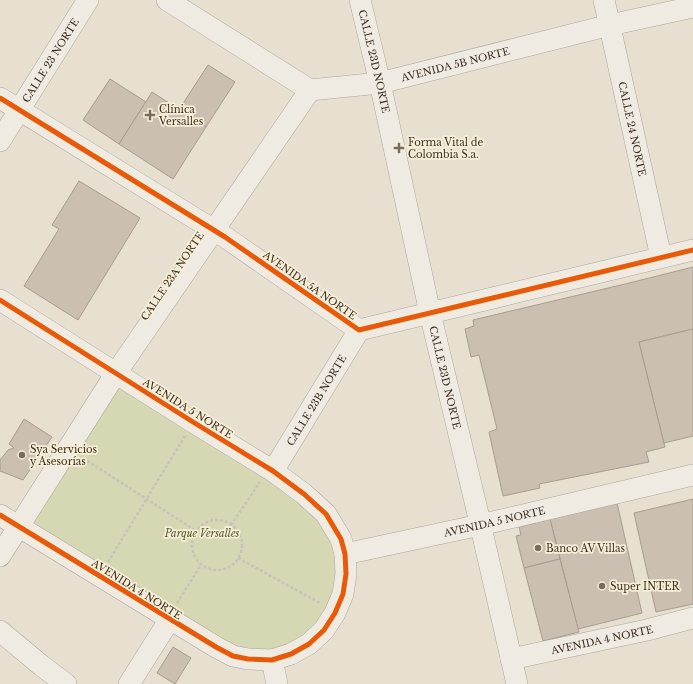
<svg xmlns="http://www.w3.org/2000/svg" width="693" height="684" font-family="'Libre Baskerville',serif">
  <rect width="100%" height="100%" fill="#e7e0d1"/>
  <!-- green -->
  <polygon fill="#d6d7b3" points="116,373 326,514 346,574 309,644 248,659 19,526"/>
  <!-- building -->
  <g fill="#cbbfb2" stroke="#a89c90">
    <polygon points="208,65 235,82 206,127 192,119 195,114 182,105"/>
    <polygon points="110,79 146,102 119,144 83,120"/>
    <polygon points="152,92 206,127 173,179 119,144"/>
    <polygon points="79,181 140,218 78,320 24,286 59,229 52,225"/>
    <polygon points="693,267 693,329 639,342 665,447 646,452 649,462 539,484 540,488 503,496 489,432 497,429 479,355 471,357 465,329 474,326 473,320 625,284"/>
    <polygon points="693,329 693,436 664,443 639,342"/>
    <polygon points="24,419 52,437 23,480 0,471 0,460 8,450 14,448 9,444"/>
    <polygon points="693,499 693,604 656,612 634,513"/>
    <polygon points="617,503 642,613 578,629 550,519"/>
    <polygon points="550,519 560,559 524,568 516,536 521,535 519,527"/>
    <polygon points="560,559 579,632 543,641 524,568"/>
    <polygon points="173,647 191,658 175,684 157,673"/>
  </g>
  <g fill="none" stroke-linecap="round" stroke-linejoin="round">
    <defs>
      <g id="minor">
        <path id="s1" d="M167,0l143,90 70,-7 230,-58 83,-18"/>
        <path id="s2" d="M360,0l20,83 50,230 48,201 39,170"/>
        <path id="s3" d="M604,0l57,257"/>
        <polyline points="0,98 225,237 359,330 693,250"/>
        <path id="s4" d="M0,141l88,-141"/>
        <polyline points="0,300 193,422 273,471 304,494 326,514 341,539 345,554 346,574 343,594 335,613 324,630 309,644 291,654 272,660 248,659 233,656 216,647 0,515"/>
        <path id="s5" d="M273,471l86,-141"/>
        <path id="s6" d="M345,554l135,-29 213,-50"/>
        <polyline points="0,556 116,373 310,90"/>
        <polyline points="0,631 42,666 66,684"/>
        <path id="s7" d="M511,659l136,-29 46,-12"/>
        <polyline points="272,660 277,684"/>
        <polyline points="129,684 170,619"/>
      </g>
    </defs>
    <!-- minor casing -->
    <use href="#minor" stroke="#ada599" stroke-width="22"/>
    <!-- path -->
    <g stroke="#c8c2b9" stroke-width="2.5" stroke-dasharray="3 2" stroke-linecap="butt">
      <polyline points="83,458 196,531"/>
      <circle cx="217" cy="545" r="25"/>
      <polyline points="231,525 260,482"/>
      <polyline points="238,558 320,603"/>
      <polyline points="108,562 185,436"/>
      <polyline points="177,603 201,565"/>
    </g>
    <!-- minor -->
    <use href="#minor" stroke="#efebe3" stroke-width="21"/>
    <defs>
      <g id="cycleway">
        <polyline points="0,98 225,237 359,330 693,250"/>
        <polyline points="0,300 193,422 273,471 304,494 326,514 341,539 345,554 346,574 343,594 335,613 324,630 309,644 291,654 272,660 248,659 233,656 216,647 0,515"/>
      </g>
    </defs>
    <!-- cycleway casing -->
    <use href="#cycleway" stroke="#f7eed8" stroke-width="8"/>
    <!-- cycleway -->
    <use href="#cycleway" stroke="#e8590c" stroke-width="5"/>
  </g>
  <!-- markers -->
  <g fill="#786c5e" stroke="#f7eed8" stroke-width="1.5">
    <path d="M148 109h4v4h4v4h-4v4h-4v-4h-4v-4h4z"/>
    <path d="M397 142h4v4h4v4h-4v4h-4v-4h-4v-4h4z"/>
    <circle cx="22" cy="455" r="4"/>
    <circle cx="538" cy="548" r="4"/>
    <circle cx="602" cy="586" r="4"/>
  </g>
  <g text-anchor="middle" stroke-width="3.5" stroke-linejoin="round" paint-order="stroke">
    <!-- street labels -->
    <g font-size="10" fill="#3d2e20" stroke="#f7eed8">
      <text dy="4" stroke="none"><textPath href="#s4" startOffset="95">CALLE 23 NORTE</textPath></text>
      <text dy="4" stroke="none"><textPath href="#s2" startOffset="63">CALLE 23D NORTE</textPath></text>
      <text dy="4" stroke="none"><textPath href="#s1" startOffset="317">AVENIDA 5B NORTE</textPath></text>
      <text dy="4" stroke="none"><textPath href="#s3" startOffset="132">CALLE 24 NORTE</textPath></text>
      <text transform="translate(172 276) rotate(-56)" y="4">CALLE 23A NORTE</text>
      <text transform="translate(310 285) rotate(35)" y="4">AVENIDA 5A NORTE</text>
      <text dy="4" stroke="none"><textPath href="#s2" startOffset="387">CALLE 23D NORTE</textPath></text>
      <text dy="4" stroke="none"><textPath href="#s5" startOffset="83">CALLE 23B NORTE</textPath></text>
      <text transform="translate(188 408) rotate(32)" y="4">AVENIDA 5 NORTE</text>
      <text dy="4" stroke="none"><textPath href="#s6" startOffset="153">AVENIDA 5 NORTE</textPath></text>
      <text transform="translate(137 589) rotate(32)" y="4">AVENIDA 4 NORTE</text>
      <text dy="4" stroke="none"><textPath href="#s7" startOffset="93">AVENIDA 4 NORTE</textPath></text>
    </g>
    <!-- poi labels -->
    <g font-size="10" fill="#3d2e20" stroke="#f7eed8" text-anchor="start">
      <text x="159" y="113">Clínica<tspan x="159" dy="12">Versalles</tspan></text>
      <text x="408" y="146">Forma Vital de<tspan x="408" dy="12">Colombia S.a.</tspan></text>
      <text x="30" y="453">Sya Servicios<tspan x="30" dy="12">y Asesorías</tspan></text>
      <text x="546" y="552">Banco AV Villas</text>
      <text x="610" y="590">Super INTER</text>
    </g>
    <!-- park labels -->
    <g font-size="10" font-style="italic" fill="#4d5a26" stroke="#f7eed8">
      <text x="202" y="537">Parque Versalles</text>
    </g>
  </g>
</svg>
